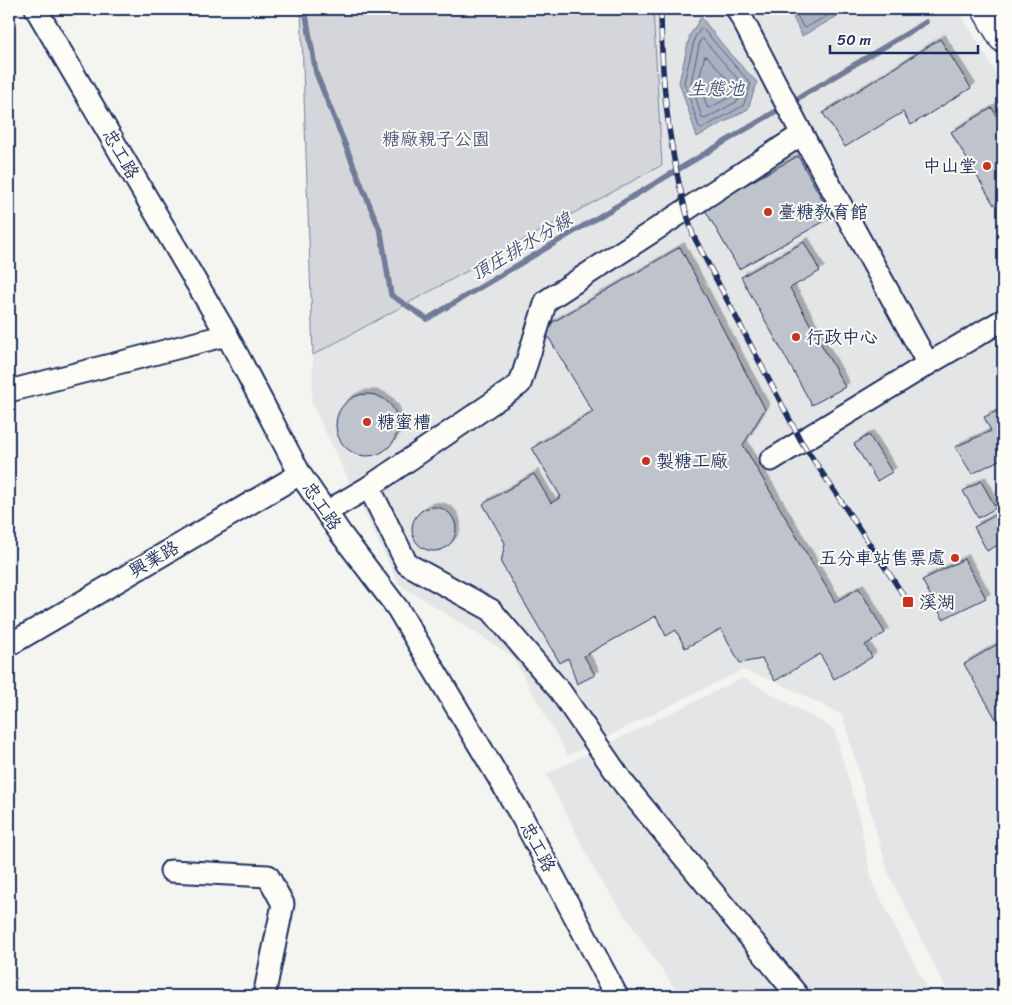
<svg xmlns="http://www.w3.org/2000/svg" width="1012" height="1005" font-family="Sriracha,'LXGW WenKai TC',sans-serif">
  <defs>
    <filter id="shadow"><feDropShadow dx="4.5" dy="-4.5" stdDeviation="0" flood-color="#0004"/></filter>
  </defs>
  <rect width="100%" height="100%" fill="#f4f4f1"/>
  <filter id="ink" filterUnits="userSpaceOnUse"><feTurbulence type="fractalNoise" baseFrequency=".02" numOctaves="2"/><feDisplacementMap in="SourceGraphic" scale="10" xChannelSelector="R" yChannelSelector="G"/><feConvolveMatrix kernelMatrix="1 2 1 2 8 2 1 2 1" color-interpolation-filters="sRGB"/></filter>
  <g filter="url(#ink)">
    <!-- built -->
    <g fill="#e4e5e6">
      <polygon points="643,9 958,9 1003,84 1003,996 950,996 889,875 842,715 775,681 742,670 568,756 512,656 399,584 312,404 313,355 662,165"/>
      <polygon points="743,678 834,729 858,813 872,882 931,996 680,996 599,878 546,774"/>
    </g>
    <!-- green -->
    <polygon fill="#d4d6db" stroke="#78829c" points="301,9 653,9 662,165 313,355"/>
    <!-- water -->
    <g fill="#aab0bf" stroke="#717c98">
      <polygon points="789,9 850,9 802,36"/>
      <polygon points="701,17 730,54 757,82 748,109 697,137 679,82 690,35"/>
    </g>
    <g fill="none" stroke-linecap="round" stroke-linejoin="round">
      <!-- shore -->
      <g stroke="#546385" stroke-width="1">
        <polyline points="794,9 803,27 805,28 839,9"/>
        <polygon points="702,28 751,84 743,106 701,129 699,127 684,82 695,37"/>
        <polygon points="703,39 744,86 738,101 705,119 702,118 691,82 700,41"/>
        <polygon points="705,56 708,57 735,88 732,96 709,108 707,107 699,81"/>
      </g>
      <!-- stream -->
      <polyline stroke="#717c98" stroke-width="5.5" points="305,9 316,73 381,233 391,295 427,319 926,22"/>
    </g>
    <!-- building -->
    <g fill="#bfc3cc" stroke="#1b2f5e" filter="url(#shadow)">
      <polygon points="940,39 971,88 911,125 903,112 845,147 823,113"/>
      <polygon points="992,108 1003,126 1003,199 994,205 951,132"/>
      <polygon points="798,156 832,217 739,269 704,208"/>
      <polygon points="804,242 820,271 790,288 845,387 812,405 741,277"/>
      <polygon points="680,247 765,409 743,445 835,602 859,588 885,633 865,645 872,657 834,679 820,654 775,681 762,659 740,663 721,629 685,648 676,630 666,636 656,616 584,656 595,675 577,684 568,658 560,663 501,563 505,543 483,504 534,474 551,503 561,497 532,448 593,412 543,328"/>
      <circle cx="367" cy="425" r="31"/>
      <polygon points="1002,409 1003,458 972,474 955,447 991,431 984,417"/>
      <polygon points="869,435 892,472 877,481 854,444"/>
      <polygon points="981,481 996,508 978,518 963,491"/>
      <circle cx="434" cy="529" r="22"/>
      <polygon points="1003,511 1003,542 987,551 974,527"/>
      <polygon points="964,559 986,598 943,619 922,580"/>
      <polygon points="1001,642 1003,646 1003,731 964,664"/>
    </g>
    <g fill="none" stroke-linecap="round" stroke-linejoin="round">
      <defs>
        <g id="minor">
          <polyline points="36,9 227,335 300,474 341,534 398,609 522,817 617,996"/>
          <polyline points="737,9 802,134"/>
          <polyline points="9,391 227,335"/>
          <polyline points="771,460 928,364 1003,320"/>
          <polyline points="326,512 369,487"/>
          <polyline points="9,645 300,474"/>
          <polyline points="171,871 268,876 283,904 264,996"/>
          <polyline points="798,996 624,784 560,691 491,610 407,564 369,487 520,384 546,301 802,134 928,364"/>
        </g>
        <polyline id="major" points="986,9 1003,38"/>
      </defs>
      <!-- minor casing -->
      <use href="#minor" stroke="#1b2f5e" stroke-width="25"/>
      <!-- major casing -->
      <use href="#major" stroke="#1b2f5e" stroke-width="31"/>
      <!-- minor -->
      <use href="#minor" stroke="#fdfcf7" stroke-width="21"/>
      <!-- major -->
      <use href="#major" stroke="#fdfcf7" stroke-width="28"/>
      <defs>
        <path id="rail" d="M661,9c0,76 9,154 32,226l108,206 107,161"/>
      </defs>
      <!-- rail casing -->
      <use href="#rail" stroke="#1b2f5e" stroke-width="5.5"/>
      <!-- rail -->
      <use href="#rail" stroke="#fdfcf7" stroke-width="4" stroke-dasharray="11" stroke-linecap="butt"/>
    </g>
  </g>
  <!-- markers -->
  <g fill="#c8321e" stroke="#fdfcf7" stroke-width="2">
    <circle cx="987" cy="166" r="5"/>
    <circle cx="768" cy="212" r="5"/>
    <circle cx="796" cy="337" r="5"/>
    <circle cx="367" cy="422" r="5"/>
    <circle cx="646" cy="461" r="5"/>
    <circle cx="955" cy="558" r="5"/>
    <rect x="902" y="596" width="12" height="12" rx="2.5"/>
  </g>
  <g text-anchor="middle" stroke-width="4" stroke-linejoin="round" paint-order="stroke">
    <!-- park labels -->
    <g font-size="18" fill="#49597d" stroke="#fdfcf7">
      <text x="436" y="145">糖廠親子公園</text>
    </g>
    <!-- street labels -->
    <g font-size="18" fill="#1b2f5e" stroke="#fdfcf7">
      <text transform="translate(121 154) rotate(60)" y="6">忠工路</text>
      <text transform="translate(322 506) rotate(56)" y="6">忠工路</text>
      <text transform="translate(154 559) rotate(-30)" y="6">興業路</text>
      <text transform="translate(538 847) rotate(62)" y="6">忠工路</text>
    </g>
    <!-- poi labels -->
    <g font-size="18" fill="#1b2f5e" stroke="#fdfcf7" text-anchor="start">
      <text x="977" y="172" text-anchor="end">中山堂</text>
      <text x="778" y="218">臺糖教育館</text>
      <text x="806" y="343">行政中心</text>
      <text x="377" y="428">糖蜜槽</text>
      <text x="656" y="467">製糖工廠</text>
      <text x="945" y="564" text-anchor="end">五分車站售票處</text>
      <text x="919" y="608">溪湖</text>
    </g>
    <!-- water labels -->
    <g font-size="19" font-style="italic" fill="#46567b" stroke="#fdfcf7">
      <text x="716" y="95">生態池</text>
      <text transform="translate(521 246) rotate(-31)" y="7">頂庄排水分線</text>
    </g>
  </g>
  <!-- margin -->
  <rect width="1012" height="1005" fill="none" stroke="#fdfcf7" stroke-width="30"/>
  <rect x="15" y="15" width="982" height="975" fill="none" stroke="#1b2f5e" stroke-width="2" filter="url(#ink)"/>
  <!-- scale -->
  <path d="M830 45v8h148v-8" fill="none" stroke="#1b2f5e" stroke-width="2.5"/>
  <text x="837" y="45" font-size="15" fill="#1b2f5e" stroke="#fdfcf7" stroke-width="4" paint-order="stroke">50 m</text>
</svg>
